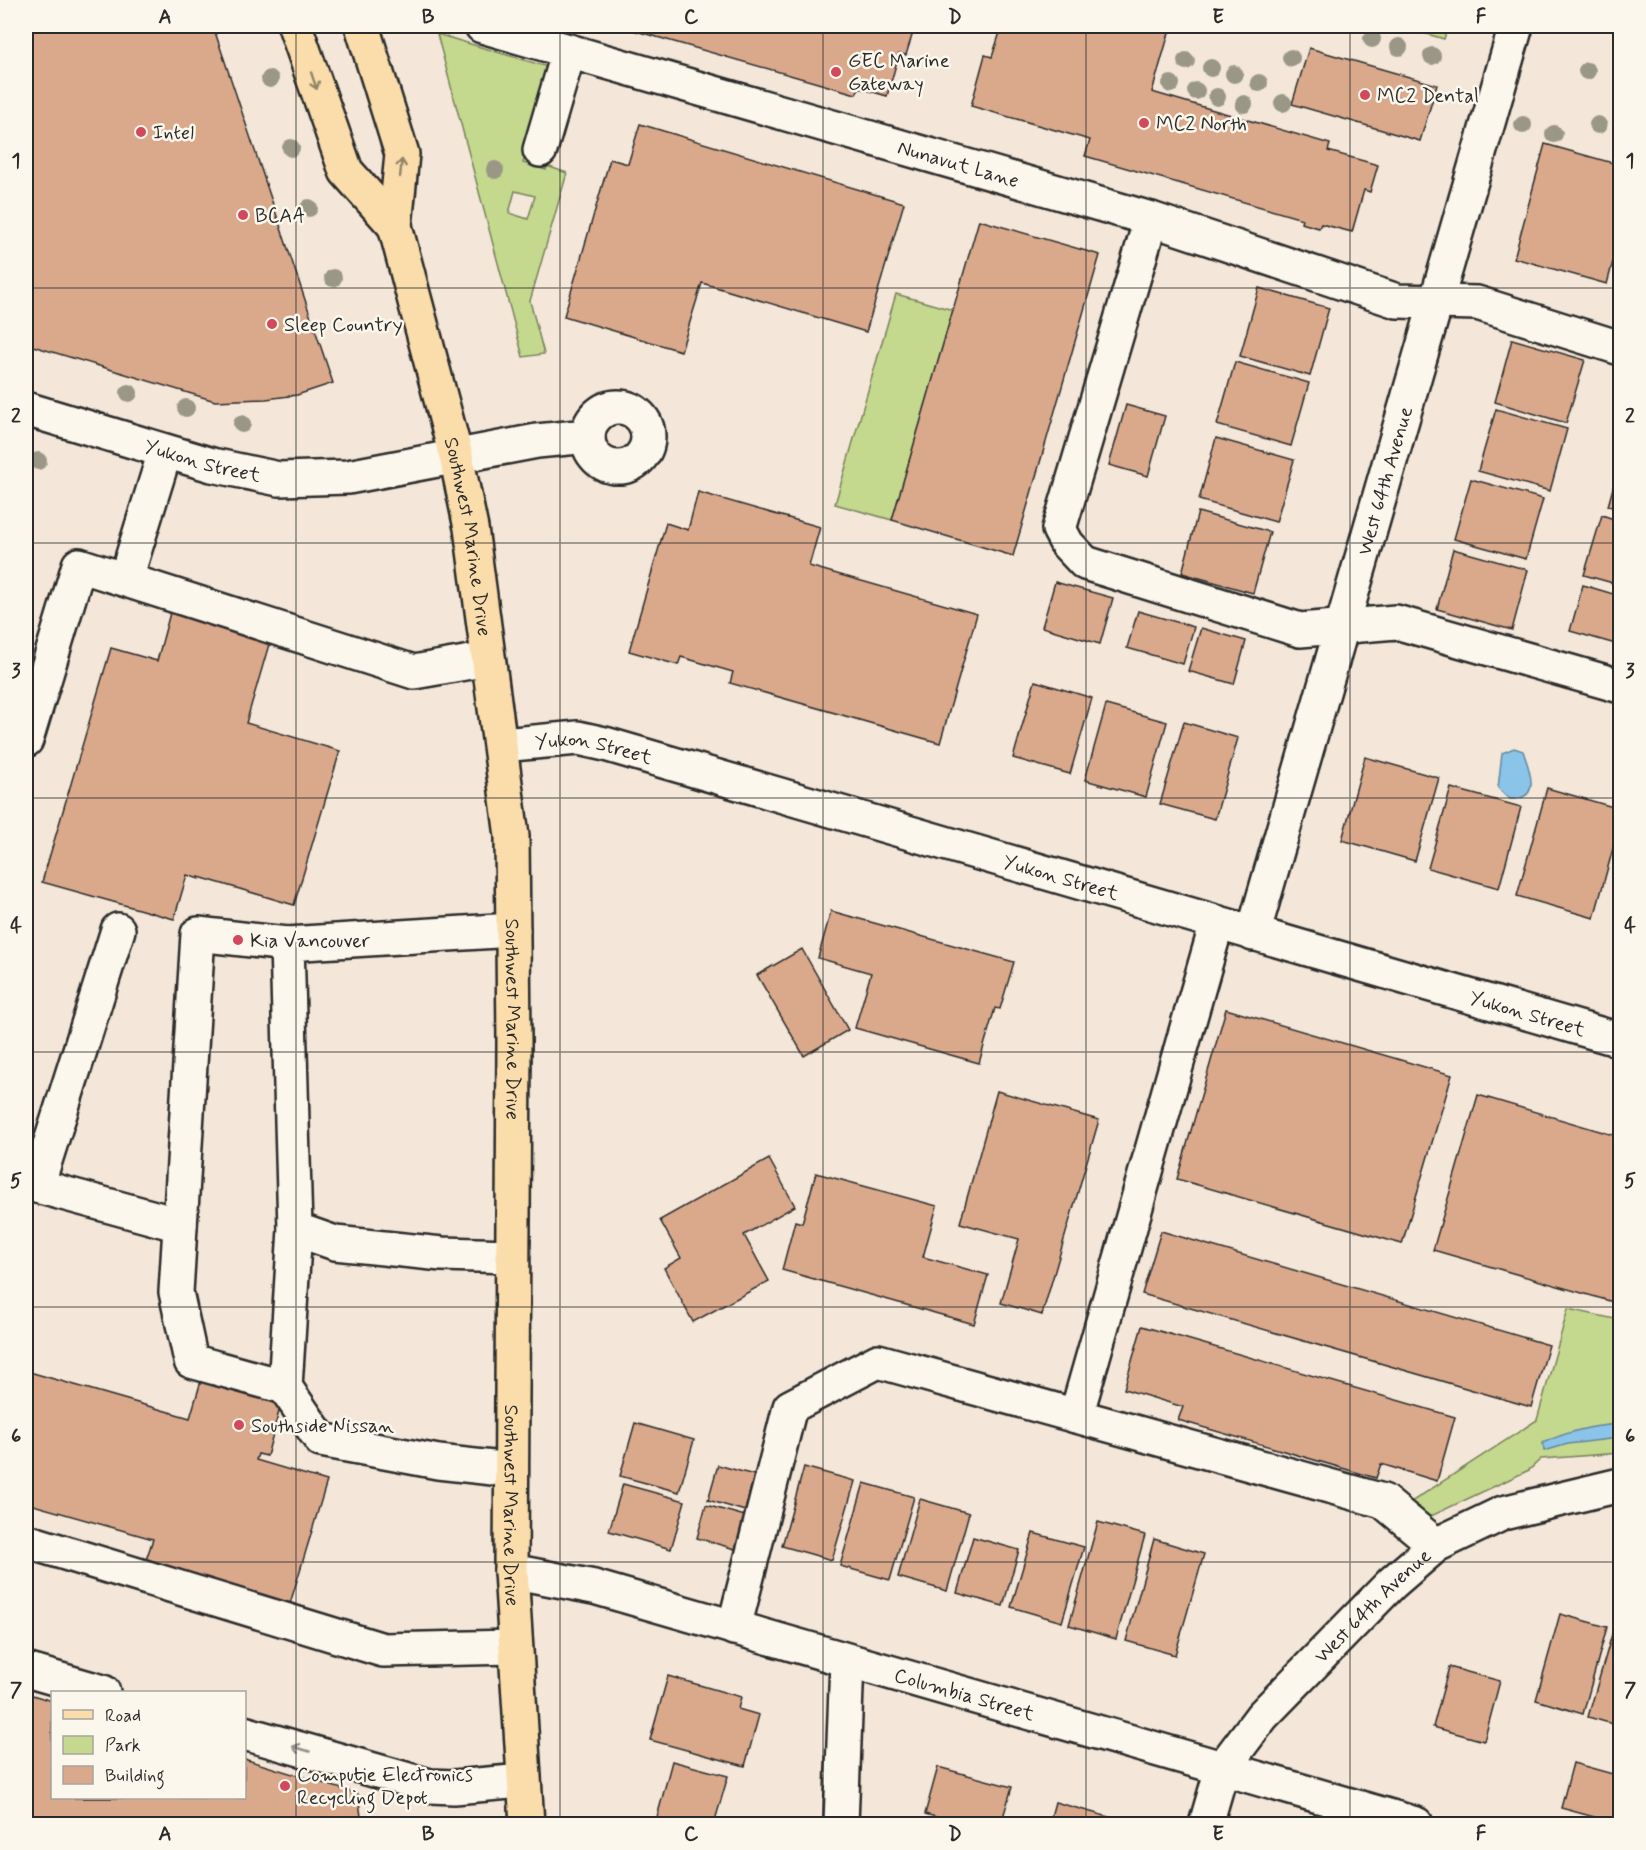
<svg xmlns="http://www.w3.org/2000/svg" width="1646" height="1850" font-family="Mynerve,sans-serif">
  <rect width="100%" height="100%" fill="#f4e7d9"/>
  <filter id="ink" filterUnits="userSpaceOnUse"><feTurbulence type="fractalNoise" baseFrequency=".0167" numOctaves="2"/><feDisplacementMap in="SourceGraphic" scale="12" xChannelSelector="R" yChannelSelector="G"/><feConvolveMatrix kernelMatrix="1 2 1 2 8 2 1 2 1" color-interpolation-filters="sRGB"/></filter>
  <g filter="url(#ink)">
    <!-- green -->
    <g fill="#c4d88e" stroke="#78825c" stroke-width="1.5" fill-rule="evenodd">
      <polygon points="1400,26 1448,26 1444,39"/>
      <path d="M437,34l114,34 -28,95 23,7 1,-4 20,7 -37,128 14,53 -21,3zM515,191l20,5 -7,23 -19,-6z"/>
      <polygon points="896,294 953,310 892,520 835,504"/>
      <polygon points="1568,1309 1620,1320 1620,1453 1541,1459 1529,1470 1429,1517 1407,1508 1411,1502 1537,1420"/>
    </g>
    <!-- water -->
    <g fill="#8ac4e9" stroke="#64879d" stroke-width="1.5">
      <path d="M1514,748l9,3c7,20 19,49 -13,48l-12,-11 4,-35z"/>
      <path d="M1619,1424l-1,14 -50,6 -24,7 -1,-8c25,-12 48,-17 76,-19z"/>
    </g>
    <!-- building -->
    <g fill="#daa98c" stroke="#2b2b2b" stroke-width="1.5">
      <polygon points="26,26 213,26 333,383 297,395 266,399 215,401 26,344"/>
      <polygon points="627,26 915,26 906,55 899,54 887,96 859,88 856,94 636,31"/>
      <polygon points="1002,26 1171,26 1152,92 1330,144 1328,151 1378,165 1370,192 1364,190 1352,232 1321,224 1319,228 1301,223 1302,219 1085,156 1090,140 971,106 985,55 992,57"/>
      <polygon points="1309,48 1437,85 1420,141 1292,104"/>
      <polygon points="640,124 904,203 866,332 702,283 681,351 564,316 610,159 628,164"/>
      <polygon points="1545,144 1620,165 1620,235 1607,284 1514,258"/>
      <polygon points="979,220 1100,255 1013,556 892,520"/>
      <polygon points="1259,288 1329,308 1310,376 1240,356"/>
      <polygon points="1512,339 1585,360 1566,423 1495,402"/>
      <polygon points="1235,362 1309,383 1291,446 1217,425"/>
      <polygon points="1126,405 1165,416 1148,476 1109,465"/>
      <polygon points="1496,409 1567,429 1550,491 1478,471"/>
      <polygon points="1216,438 1294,460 1276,522 1199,500"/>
      <polygon points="1620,462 1620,509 1608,506"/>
      <polygon points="1471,479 1543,499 1526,559 1454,539"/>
      <polygon points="698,492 820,527 809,566 977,614 940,743 730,683 733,672 681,657 678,665 629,651 666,523 688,530"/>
      <polygon points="1198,512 1270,532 1253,593 1182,573"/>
      <polygon points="1602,515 1620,521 1620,585 1584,575"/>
      <polygon points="1453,549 1528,570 1512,630 1437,609"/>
      <polygon points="1055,582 1113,598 1100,644 1042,627"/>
      <polygon points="1583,585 1620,596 1619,645 1570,631"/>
      <polygon points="1138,611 1194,627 1183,664 1127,648"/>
      <polygon points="170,613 270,641 246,723 340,751 294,905 199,877 199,879 187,875 174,919 42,882 111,648 157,661"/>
      <polygon points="1201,628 1246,641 1234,684 1188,671"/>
      <polygon points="1035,681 1092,698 1070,774 1013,758"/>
      <polygon points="1106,705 1167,722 1146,797 1085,780"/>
      <polygon points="1184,722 1238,738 1215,819 1160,804"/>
      <polygon points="1365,757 1439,778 1415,861 1342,840"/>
      <polygon points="1451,788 1521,807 1499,888 1428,868"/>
      <polygon points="1547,788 1620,809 1620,823 1594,918 1517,896"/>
      <polygon points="831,911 1014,962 1000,1009 995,1008 979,1063 855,1028 871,973 818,958"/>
      <polygon points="802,949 848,1030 804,1056 757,975"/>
      <polygon points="1226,1009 1452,1075 1402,1244 1177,1179"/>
      <polygon points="997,1091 1099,1120 1042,1315 1001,1303 1019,1239 960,1223"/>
      <polygon points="1478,1095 1620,1137 1620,1304 1433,1250"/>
      <polygon points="769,1159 795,1206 744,1235 769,1281 693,1322 664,1268 681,1258 660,1220"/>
      <polygon points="816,1173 937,1206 923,1257 988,1275 974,1324 782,1270 795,1221 802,1223"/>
      <polygon points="1161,1231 1549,1345 1531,1407 1142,1294"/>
      <polygon points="1142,1326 1455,1417 1437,1481 1381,1464 1376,1478 1178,1420 1183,1407 1124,1389"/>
      <polygon points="26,1371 190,1418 201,1381 281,1404 267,1456 258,1454 256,1460 327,1481 289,1607 145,1563 153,1539 26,1503"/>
      <polygon points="635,1423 694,1440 679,1492 620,1476"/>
      <polygon points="718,1465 754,1475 745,1511 708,1500"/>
      <polygon points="804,1467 855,1481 832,1560 782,1546"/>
      <polygon points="864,1483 914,1497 890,1580 840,1566"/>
      <polygon points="623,1484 685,1501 671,1549 609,1531"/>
      <polygon points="920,1499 969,1513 947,1591 898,1577"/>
      <polygon points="706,1505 745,1516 735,1549 697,1538"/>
      <polygon points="1098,1522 1145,1535 1116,1639 1069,1625"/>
      <polygon points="1033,1533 1084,1547 1062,1622 1011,1607"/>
      <polygon points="973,1537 1019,1550 1003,1606 957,1593"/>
      <polygon points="1154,1539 1204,1554 1175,1655 1126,1641"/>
      <polygon points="1560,1614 1607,1627 1583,1714 1536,1700"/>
      <polygon points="1613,1631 1620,1633 1620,1726 1588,1717"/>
      <polygon points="1449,1667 1500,1681 1484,1741 1433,1727"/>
      <polygon points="668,1676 741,1697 738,1709 759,1715 745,1766 650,1740"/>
      <polygon points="26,1693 52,1701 52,1798 244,1798 244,1759 358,1794 362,1824 26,1824"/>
      <polygon points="672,1761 728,1776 714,1824 668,1824 656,1821"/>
      <polygon points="1573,1763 1620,1776 1620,1824 1561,1808"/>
      <polygon points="938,1767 1012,1787 1001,1824 960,1824 925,1814"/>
      <polygon points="1055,1802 1116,1819 1114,1824 1049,1824"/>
    </g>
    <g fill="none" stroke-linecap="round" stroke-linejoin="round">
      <defs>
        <g id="minor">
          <path id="s1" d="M482,26l669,193 246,82 80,2 143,45"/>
          <polyline points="540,150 569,51"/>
          <polyline points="1151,219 1059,529 1067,544 1085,563 1300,630 1396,622 1620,686"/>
          <circle cx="618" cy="437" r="30"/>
          <path id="s2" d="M26,409l186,56 67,14 69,-2 189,-36 51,-5"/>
          <polyline points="126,578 165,452"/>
          <polyline points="26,740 79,565 414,672 488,659"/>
          <path id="s3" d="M501,745l77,-7 27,6 1015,296"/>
          <path id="s4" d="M1253,934l263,-908"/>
          <polyline points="287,944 198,934 176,1292 191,1361 285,1387 295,1229"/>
          <polyline points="26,1183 180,1225"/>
          <polyline points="37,1186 118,930"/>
          <polyline points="512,1256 442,1254 335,1243 295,1229 287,944 513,930"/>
          <polyline points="285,1387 321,1440 438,1462 511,1470"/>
          <polyline points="1076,1416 1217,923"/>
          <polyline points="26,1541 383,1650 513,1647"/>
          <path id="s5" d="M511,1571l83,16 822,237"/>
          <polyline points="734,1628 790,1407 878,1361 1383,1501 1436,1545"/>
          <polyline points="26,1670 103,1692"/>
          <polyline points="244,1733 430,1786 454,1787 522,1781"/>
          <polyline points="841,1824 847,1661"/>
          <path id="s6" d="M1206,1824l16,-55 40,-53 130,-133 44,-38 67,-32 117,-28"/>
        </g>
        <g id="major">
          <polyline points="295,26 346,171 395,226"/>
          <path id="s7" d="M362,26l40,128 -7,72 61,230 15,72 41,308 2,206 -3,529 16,253"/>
        </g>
      </defs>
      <!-- minor casing -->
      <use href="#minor" stroke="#2b2b2b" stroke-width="38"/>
      <!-- major casing -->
      <use href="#major" stroke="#2b2b2b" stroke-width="38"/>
      <!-- minor -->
      <use href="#minor" stroke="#fbf7ec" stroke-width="33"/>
      <!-- major -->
      <use href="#major" stroke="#faddab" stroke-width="33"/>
    </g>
    <!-- trees -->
    <g fill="#9a9787">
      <circle cx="1372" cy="39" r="9"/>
      <circle cx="1399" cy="47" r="9"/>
      <circle cx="1432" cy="56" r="9"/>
      <circle cx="1291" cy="58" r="9"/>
      <circle cx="1186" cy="61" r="9"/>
      <circle cx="1211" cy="68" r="9"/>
      <circle cx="1587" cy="71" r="9"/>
      <circle cx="1234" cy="74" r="9"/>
      <circle cx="270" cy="79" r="9"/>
      <circle cx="1259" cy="83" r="9"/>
      <circle cx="1171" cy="84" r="9"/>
      <circle cx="1196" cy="91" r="9"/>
      <circle cx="1217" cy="97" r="9"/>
      <circle cx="1283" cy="103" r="9"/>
      <circle cx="1244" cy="104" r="9"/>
      <circle cx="1523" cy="125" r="9"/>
      <circle cx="1598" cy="125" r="9"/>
      <circle cx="1554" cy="134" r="9"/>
      <circle cx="291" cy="148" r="9"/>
      <circle cx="495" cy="170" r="9"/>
      <circle cx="309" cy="208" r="9"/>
      <circle cx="333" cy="278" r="9"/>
      <circle cx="129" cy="393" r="9"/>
      <circle cx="186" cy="408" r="9"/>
      <circle cx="242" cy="424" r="9"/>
      <circle cx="38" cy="461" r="9"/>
    </g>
    <!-- one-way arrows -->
    <defs><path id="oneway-shaft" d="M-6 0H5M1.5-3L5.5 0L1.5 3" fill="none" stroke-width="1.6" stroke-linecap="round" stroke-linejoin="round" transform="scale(1.5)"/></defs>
    <g stroke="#92846b">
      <use href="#oneway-shaft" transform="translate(314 81) rotate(71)"/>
      <use href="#oneway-shaft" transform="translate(401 168) rotate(-84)"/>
    </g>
    <use stroke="#93918c" href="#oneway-shaft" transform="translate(301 1749) rotate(-164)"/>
  </g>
  <!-- grid -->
  <path fill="none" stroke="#2b2b2b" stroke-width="1.5" stroke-opacity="0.55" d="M296,26v1798M560,26v1798M823,26v1798M1086,26v1798M1350,26v1798M26,288h1594M26,543h1594M26,798h1594M26,1052h1594M26,1307h1594M26,1562h1594"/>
  <!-- markers -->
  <g fill="#d1495b" stroke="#fbf7ec" stroke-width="2">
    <circle cx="836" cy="72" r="6"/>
    <circle cx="1365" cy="95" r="6"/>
    <circle cx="1144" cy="123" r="6"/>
    <circle cx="141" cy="132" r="6"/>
    <circle cx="243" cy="215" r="6"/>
    <circle cx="272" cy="324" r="6"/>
    <circle cx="238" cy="940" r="6"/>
    <circle cx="239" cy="1425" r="6"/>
    <circle cx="285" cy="1786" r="6"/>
  </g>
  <g text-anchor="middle" stroke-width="5" stroke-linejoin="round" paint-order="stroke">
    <!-- poi labels -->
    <g font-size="20" fill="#2b2b2b" stroke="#fbf7ec" text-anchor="start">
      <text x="848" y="67">GEC Marine<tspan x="848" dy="23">Gateway</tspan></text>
      <text x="1377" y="102">MC2 Dental</text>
      <text x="1156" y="130">MC2 North</text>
      <text x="153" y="139">Intel</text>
      <text x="255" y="222">BCAA</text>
      <text x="284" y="331">Sleep Country</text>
      <text x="250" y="947">Kia Vancouver</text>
      <text x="251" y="1432">Southside Nissan</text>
      <text x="297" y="1781">Computie Electronics<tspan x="297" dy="23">Recycling Depot</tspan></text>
    </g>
    <!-- street labels -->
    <g font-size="20" fill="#2b2b2b" stroke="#fbf7ec">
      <text dy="7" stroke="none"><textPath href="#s1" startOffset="496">Nunavut Lane</textPath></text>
      <text dy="7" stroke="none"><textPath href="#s2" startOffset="184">Yukon Street</textPath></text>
      <text dy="7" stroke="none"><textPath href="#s4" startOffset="472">West 64th Avenue</textPath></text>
      <text dy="7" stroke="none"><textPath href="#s7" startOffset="526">Southwest Marine Drive</textPath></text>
      <text dy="7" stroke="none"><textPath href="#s3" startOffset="94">Yukon Street</textPath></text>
      <text dy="7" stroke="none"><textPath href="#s3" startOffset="580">Yukon Street</textPath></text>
      <text dy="7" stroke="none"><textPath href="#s3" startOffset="1066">Yukon Street</textPath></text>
      <text dy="7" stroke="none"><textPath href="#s7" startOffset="1012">Southwest Marine Drive</textPath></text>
      <text dy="7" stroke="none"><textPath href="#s7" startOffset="1498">Southwest Marine Drive</textPath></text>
      <text dy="7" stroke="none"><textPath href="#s6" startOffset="280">West 64th Avenue</textPath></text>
      <text dy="7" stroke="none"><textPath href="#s5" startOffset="470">Columbia Street</textPath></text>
    </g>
  </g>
  <!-- margin -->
  <rect width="1646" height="1850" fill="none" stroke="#fbf7ec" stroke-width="66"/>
  <!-- legend -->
  <rect x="51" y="1691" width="195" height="108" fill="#fbf7ec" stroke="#a8a59f" stroke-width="1.5"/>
  <rect x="63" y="1710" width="30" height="9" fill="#faddab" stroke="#a8a59f" stroke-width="1.5"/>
  <text x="105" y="1721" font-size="18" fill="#2b2b2b">Road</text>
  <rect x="63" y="1736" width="30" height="18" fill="#c4d88e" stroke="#a8a59f" stroke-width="1.5"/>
  <text x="105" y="1751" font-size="18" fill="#2b2b2b">Park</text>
  <rect x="63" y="1766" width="30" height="18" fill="#daa98c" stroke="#a8a59f" stroke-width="1.5"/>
  <text x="105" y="1781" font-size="18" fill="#2b2b2b">Building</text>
  <rect x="33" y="33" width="1580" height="1784" fill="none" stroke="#2b2b2b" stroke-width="2"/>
  <g font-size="20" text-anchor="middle" font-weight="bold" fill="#2b2b2b">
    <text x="165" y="23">A</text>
    <text x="428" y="23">B</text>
    <text x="691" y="23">C</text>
    <text x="955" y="23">D</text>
    <text x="1218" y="23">E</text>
    <text x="1481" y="23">F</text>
    <text x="16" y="167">1</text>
    <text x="1630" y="167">1</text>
    <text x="16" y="422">2</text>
    <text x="1630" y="422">2</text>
    <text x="16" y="677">3</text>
    <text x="1630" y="677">3</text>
    <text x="16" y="932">4</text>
    <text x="1630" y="932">4</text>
    <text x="16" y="1187">5</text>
    <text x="1630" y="1187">5</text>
    <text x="16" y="1442">6</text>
    <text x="1630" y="1442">6</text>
    <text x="16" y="1696">7</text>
    <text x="1630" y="1696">7</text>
    <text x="165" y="1840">A</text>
    <text x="428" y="1840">B</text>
    <text x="691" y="1840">C</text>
    <text x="955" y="1840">D</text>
    <text x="1218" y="1840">E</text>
    <text x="1481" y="1840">F</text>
  </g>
</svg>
